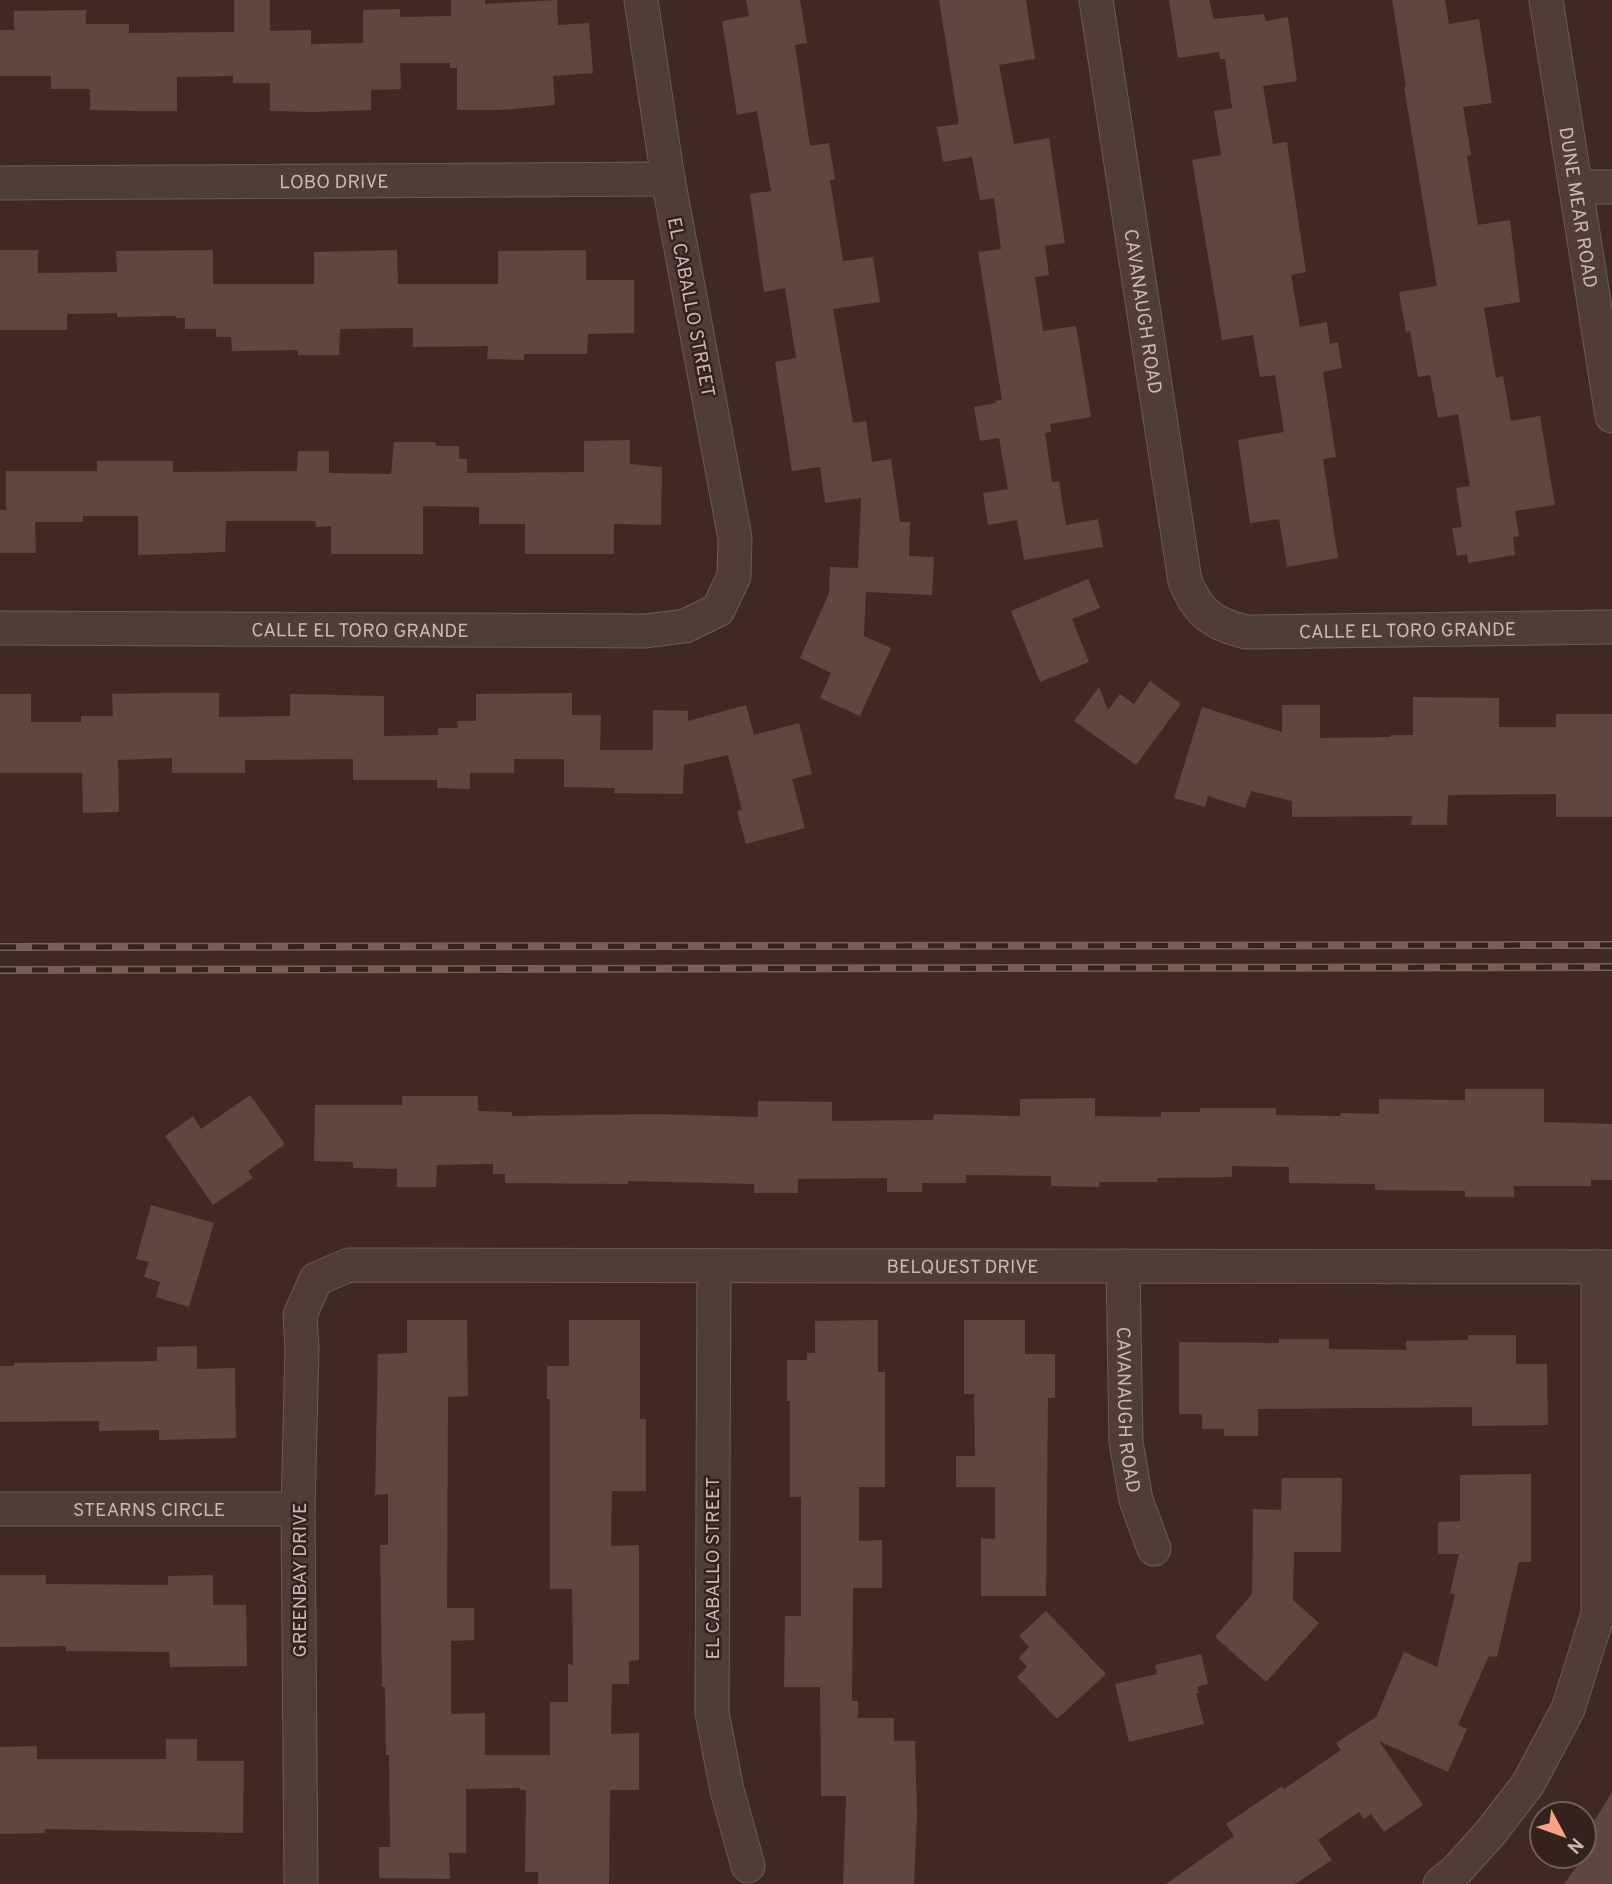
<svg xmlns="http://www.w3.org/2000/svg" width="1612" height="1884" font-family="Overpass,sans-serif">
  <rect width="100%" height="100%" fill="#402924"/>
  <!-- building -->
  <g fill="#604640">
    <polygon points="234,0 270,0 270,31 311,30 311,44 363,43 363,10 400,9 400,17 451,16 451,0 485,0 485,4 557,0 558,25 589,23 593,73 553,76 555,105 503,110 457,110 457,68 450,68 450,63 400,63 401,89 371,90 371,110 313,112 270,111 270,83 233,83 233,76 177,77 177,111 136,111 90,110 90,89 51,89 51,76 0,76 0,30 14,30 14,11 86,10 86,24 129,24 129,33 234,32"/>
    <polygon points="746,0 800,0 807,43 795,45 810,146 829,143 835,179 830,180 843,261 873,257 880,302 833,309 853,423 866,421 872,462 891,459 900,522 910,522 909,556 934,557 932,595 866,592 864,636 891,648 860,716 820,698 831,673 800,658 829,593 830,567 858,568 861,498 825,503 820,467 792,471 775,362 796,358 785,288 764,292 750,194 771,191 757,111 737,115 722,21 749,16"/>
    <polygon points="939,0 1026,0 1035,59 999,65 1014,144 1049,138 1065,243 1045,246 1049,275 1035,277 1043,331 1076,326 1091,417 1050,424 1051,432 1045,433 1052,482 1059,481 1066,525 1098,519 1103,547 1024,560 1017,520 988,525 983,493 1008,489 999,438 980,441 974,407 996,403 995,401 1002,400 978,252 1001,249 994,198 980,200 972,157 943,162 937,127 959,124"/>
    <polygon points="1169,0 1209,0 1214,19 1264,14 1266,21 1288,17 1297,81 1263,86 1273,144 1287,142 1291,171 1306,272 1291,275 1300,327 1327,322 1330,344 1338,342 1342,368 1323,372 1336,457 1323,459 1338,558 1287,567 1279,519 1250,523 1238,440 1284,432 1275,375 1260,377 1253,335 1222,340 1192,160 1221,155 1214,111 1232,108 1225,59 1220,59 1219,52 1178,58"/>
    <polygon points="1392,0 1445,0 1449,24 1479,19 1492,103 1463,107 1471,155 1467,156 1478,225 1510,220 1520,302 1484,308 1496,378 1503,376 1511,421 1540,416 1555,505 1515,511 1519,536 1513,537 1515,555 1468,563 1467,554 1457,556 1452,528 1462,527 1456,488 1470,486 1458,414 1438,418 1430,375 1418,377 1410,331 1406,332 1399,292 1437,286 1404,87 1406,87"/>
    <polygon points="0,250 38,250 38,273 117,272 116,251 213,250 213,284 314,284 314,252 397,250 398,284 498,284 498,251 586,250 586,280 634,280 634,333 588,334 587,354 524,354 524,360 487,359 488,346 413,347 413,328 340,329 339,355 298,355 298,350 232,351 231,337 216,337 216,329 185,329 185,318 176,318 176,316 117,317 117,313 67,314 67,330 0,330"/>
    <polygon points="630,440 630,464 662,467 661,525 614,524 614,554 525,554 525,524 479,524 479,507 423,506 423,554 331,554 331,526 316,527 315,521 226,521 225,552 138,555 138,516 83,516 83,522 35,522 36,553 0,553 0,510 6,510 6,471 97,471 97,461 173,461 173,472 297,471 298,451 329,451 329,473 391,474 394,442 435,442 436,446 459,446 459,459 467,459 467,473 584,472 584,441"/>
    <polygon points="1088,579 1100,608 1072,619 1089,662 1040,682 1011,611"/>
    <polygon points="1150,681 1181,704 1136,765 1074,721 1099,687 1108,710 1120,694 1134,704"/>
    <polygon points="163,693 219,693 219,717 290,716 290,694 384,696 384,736 438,735 438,728 458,728 457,721 476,721 476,694 572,693 572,715 601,715 600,750 653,750 653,710 688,711 688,721 746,705 754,735 799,723 812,774 792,779 805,828 746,844 737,811 742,810 728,755 684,765 683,794 614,793 615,788 564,787 564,759 514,759 514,773 470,773 470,789 437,788 437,780 353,780 353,759 245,760 245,773 172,773 172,758 118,760 119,812 83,813 82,773 0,773 0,694 31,694 31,722 81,722 81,716 113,716 112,694"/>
    <polygon points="1413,697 1499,698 1499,727 1556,727 1556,714 1612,714 1612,817 1556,817 1556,794 1448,795 1447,825 1411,825 1412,816 1292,817 1292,801 1251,791 1245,808 1208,796 1205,807 1174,798 1202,707 1282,732 1282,705 1320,705 1320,738 1390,737 1391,735 1413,735"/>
    <polygon points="1465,1089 1544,1089 1544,1122 1612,1124 1612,1180 1591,1180 1591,1186 1514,1186 1514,1197 1465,1197 1465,1191 1375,1190 1375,1184 1289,1183 1289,1167 1232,1166 1232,1177 1157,1178 1158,1182 1099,1182 1099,1187 1051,1186 1051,1176 966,1175 966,1183 922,1183 922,1192 887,1192 887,1178 798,1179 798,1193 754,1193 754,1184 628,1181 628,1184 505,1183 505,1174 493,1174 493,1164 437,1165 436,1187 397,1187 397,1169 353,1168 353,1162 314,1161 315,1105 402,1105 402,1096 478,1096 478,1111 512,1112 512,1116 656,1114 758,1117 758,1101 832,1102 832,1121 933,1120 934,1114 1020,1116 1020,1099 1095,1098 1095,1116 1161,1117 1161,1112 1200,1112 1200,1108 1276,1108 1276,1115 1340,1116 1341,1113 1379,1114 1379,1099 1465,1100"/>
    <polygon points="250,1095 285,1144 248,1171 253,1178 213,1205 165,1136 193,1116 201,1129"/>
    <polygon points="151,1205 214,1223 189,1307 156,1297 160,1282 144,1277 149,1262 136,1259"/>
    <polygon points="407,1320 467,1320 468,1396 448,1397 447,1608 474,1608 474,1640 451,1641 451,1714 485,1713 485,1755 550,1755 550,1702 568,1702 568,1664 573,1665 572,1589 550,1589 550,1399 547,1399 547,1366 569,1366 569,1320 640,1320 640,1419 646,1419 646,1491 612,1491 611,1546 639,1545 639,1660 629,1661 629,1684 612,1684 611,1734 639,1733 639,1790 610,1790 609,1884 538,1884 538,1872 525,1872 526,1790 520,1790 520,1788 466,1789 466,1853 449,1853 450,1879 379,1878 379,1847 390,1847 389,1755 386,1755 385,1687 382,1687 380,1545 388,1545 388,1494 375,1495 378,1354 407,1353"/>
    <polygon points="878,1320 878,1372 885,1372 885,1487 859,1487 859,1541 882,1540 882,1588 853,1588 852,1701 858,1701 858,1718 894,1718 894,1741 915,1741 917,1815 914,1884 843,1884 846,1796 821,1796 820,1687 784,1687 785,1616 801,1616 801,1497 790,1497 790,1401 787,1401 787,1360 807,1360 807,1353 815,1353 815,1321"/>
    <polygon points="964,1320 1025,1320 1025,1354 1055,1354 1055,1398 1048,1398 1046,1596 981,1596 981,1538 995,1539 995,1487 956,1487 956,1456 975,1456 974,1394 964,1394"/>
    <polygon points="1468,1335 1516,1335 1516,1364 1547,1364 1548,1425 1472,1426 1472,1407 1258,1409 1258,1436 1224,1436 1224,1429 1202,1429 1202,1414 1179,1414 1179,1342 1279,1343 1279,1339 1329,1339 1329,1349 1406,1350 1406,1341 1468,1340"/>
    <polygon points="197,1346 197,1369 235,1368 236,1438 159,1440 159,1430 99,1431 99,1421 0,1422 0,1366 14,1366 14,1363 157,1361 157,1347"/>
    <polygon points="1531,1474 1531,1562 1519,1562 1497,1657 1489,1656 1458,1725 1467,1729 1448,1772 1379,1741 1423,1805 1384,1832 1371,1814 1364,1819 1359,1812 1318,1840 1332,1860 1295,1884 1166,1884 1234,1836 1226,1824 1282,1786 1284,1789 1341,1750 1336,1743 1376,1717 1404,1652 1437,1667 1455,1594 1450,1593 1459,1554 1438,1554 1438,1522 1460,1521 1460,1475"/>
    <polygon points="1282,1478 1342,1478 1341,1552 1294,1552 1293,1600 1319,1623 1266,1682 1215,1637 1252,1594 1253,1509 1281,1510"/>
    <polygon points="0,1575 46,1575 46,1584 168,1585 168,1576 213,1575 213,1605 246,1605 247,1666 170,1667 169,1652 66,1651 66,1646 0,1647"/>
    <polygon points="1046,1611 1106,1674 1057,1719 1017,1677 1027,1667 1019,1658 1029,1647 1019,1636"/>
    <polygon points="1201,1654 1208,1684 1197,1687 1199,1693 1196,1693 1204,1724 1129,1742 1115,1684 1157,1674 1155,1665"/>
    <polygon points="166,1739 197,1739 197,1761 244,1761 243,1833 45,1829 45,1833 0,1834 0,1747 37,1746 37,1759 166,1759"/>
    <polygon points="1612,1792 1612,1884 1564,1884 1584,1856 1584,1838"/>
  </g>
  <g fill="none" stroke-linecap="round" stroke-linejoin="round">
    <defs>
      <g id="street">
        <path id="s1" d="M1096,0l89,581c13,32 28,43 61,51l366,-5"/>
        <path id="s2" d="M1546,0l66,416"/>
        <path id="s3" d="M0,183l668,-4"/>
        <polyline points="1576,187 1612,187"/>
        <path id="s4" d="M0,628l645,3 40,-5 33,-16 16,-34 1,-38 -67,-359 -27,-179"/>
        <polyline points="714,1266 712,1713 727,1790 748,1866"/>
        <path id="s5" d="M1123,1266l3,176 10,58 18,49"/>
        <path id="s6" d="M0,1509h298"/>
        <path id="s7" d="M301,1884l-3,-375 4,-161 -2,-33 16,-36 33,-14 1263,2"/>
        <polyline points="1440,1884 1457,1870 1491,1832 1528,1784 1568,1709 1598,1614 1598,1267"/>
      </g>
    </defs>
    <!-- street casing -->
    <use href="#street" stroke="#6d5b56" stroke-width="35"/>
    <!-- street -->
    <use href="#street" stroke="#4f3d38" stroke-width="33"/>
    <defs>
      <g id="rail">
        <polyline points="0,947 1612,945"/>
        <polyline points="0,970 1612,967"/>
      </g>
    </defs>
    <!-- rail casing -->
    <use href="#rail" stroke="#76605a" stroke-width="8"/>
    <!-- rail -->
    <use href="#rail" stroke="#34221d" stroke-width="5" stroke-dasharray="16" stroke-linecap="butt"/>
  </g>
  <g text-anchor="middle" stroke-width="5" stroke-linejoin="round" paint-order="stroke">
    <!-- street labels -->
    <g font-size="19" fill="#cab9b4" stroke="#34221d">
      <text dy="7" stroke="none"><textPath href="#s3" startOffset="334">LOBO DRIVE</textPath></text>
      <text dy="7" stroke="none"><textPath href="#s2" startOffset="210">DUNE MEAR ROAD</textPath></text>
      <text transform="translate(692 307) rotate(79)" y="7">EL CABALLO STREET</text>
      <text dy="7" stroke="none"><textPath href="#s1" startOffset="315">CAVANAUGH ROAD</textPath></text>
      <text dy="7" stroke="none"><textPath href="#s4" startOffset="360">CALLE EL TORO GRANDE</textPath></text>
      <text dy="7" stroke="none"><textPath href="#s1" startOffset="833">CALLE EL TORO GRANDE</textPath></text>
      <text dy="7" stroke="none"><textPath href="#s7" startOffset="1258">BELQUEST DRIVE</textPath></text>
      <text dy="7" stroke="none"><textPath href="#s5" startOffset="144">CAVANAUGH ROAD</textPath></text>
      <text dy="7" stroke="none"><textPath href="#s6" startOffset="149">STEARNS CIRCLE</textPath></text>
      <text transform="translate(712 1568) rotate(-90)" y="7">EL CABALLO STREET</text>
      <text transform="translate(299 1580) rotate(-90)" y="7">GREENBAY DRIVE</text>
    </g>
  </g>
  <!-- north arrow -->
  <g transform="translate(1563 1835) rotate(131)"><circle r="33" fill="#34221d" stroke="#705e59" stroke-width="2"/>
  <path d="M0-5L12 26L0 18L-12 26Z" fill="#faa289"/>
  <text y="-10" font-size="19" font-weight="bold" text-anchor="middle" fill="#cab9b4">N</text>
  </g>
</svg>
